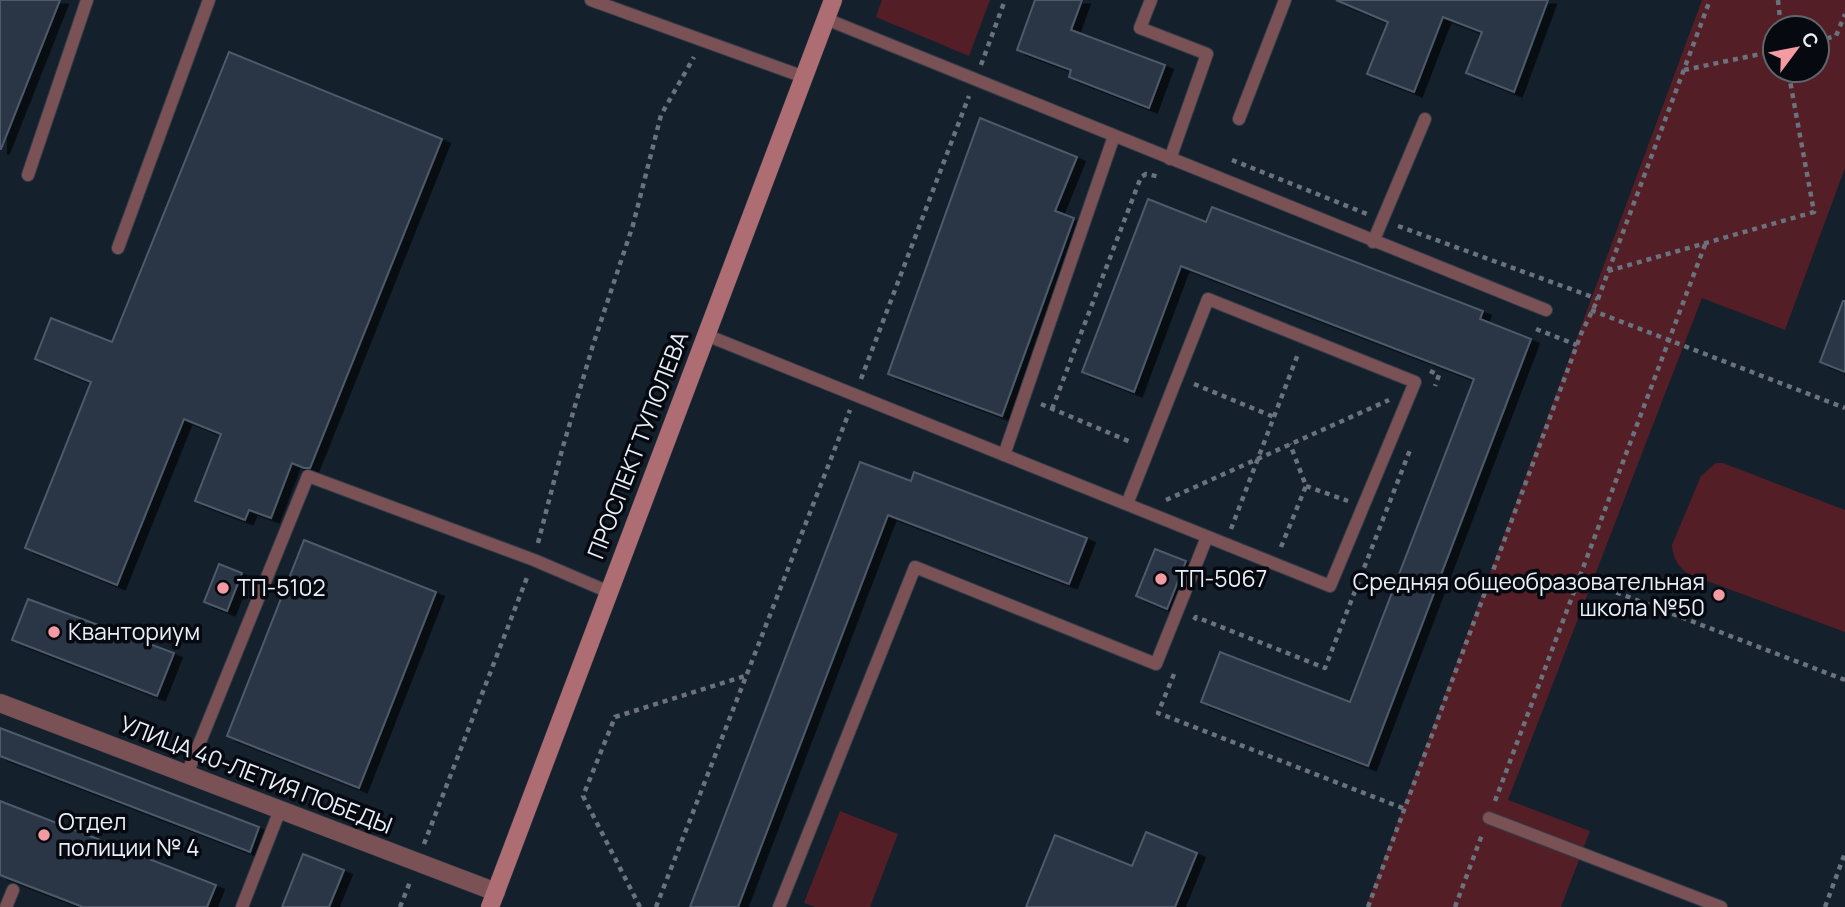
<svg xmlns="http://www.w3.org/2000/svg" width="1845" height="907" font-family="Manrope,sans-serif">
  <defs>
    <filter id="shadow"><feDropShadow dx="8" dy="4.5" stdDeviation="0" flood-color="#0009"/></filter>
  </defs>
  <rect width="100%" height="100%" fill="#15202d"/>
  <!-- green -->
  <g fill="#541e26" fill-rule="evenodd">
    <polygon points="882,0 990,0 969,56 876,17"/>
    <path d="M1702,0h143v168l-60,162 -83,-32 -194,502 82,31 -29,76h-195zM1775,28h42v42h-42z"/>
    <path d="M1716,463h7l122,47v122l-157,-58c-10,-8 -15,-15 -16,-29l29,-69z"/>
    <polygon points="840,811 898,834 870,907 815,907 804,903"/>
  </g>
  <!-- building -->
  <g fill="#2b3644" stroke="#4e5a6a" stroke-width="2" filter="url(#shadow)">
    <polygon points="0,0 60,0 1,149 0,149"/>
    <polygon points="1035,0 1082,0 1071,30 1165,65 1149,108 1069,77 1071,70 1017,50"/>
    <polygon points="1336,0 1548,0 1514,92 1466,73 1482,32 1443,17 1414,92 1367,74 1388,22"/>
    <polygon points="229,52 442,139 310,468 304,468 292,463 271,518 249,510 245,520 195,501 221,434 184,419 117,585 25,548 91,382 35,359 51,318 112,342"/>
    <polygon points="980,118 1077,157 1055,211 1074,218 1002,416 888,374"/>
    <polygon points="1148,199 1206,222 1212,207 1483,311 1480,319 1531,339 1368,766 1201,702 1220,652 1350,702 1474,379 1181,266 1134,392 1082,372"/>
    <polygon points="1843,301 1845,301 1845,372 1820,362"/>
    <polygon points="860,462 911,481 914,472 1087,538 1069,584 888,515 738,907 690,907"/>
    <polygon points="304,540 436,592 359,788 227,736"/>
    <polygon points="1155,549 1186,561 1167,609 1136,596"/>
    <polygon points="219,564 242,573 227,611 204,602"/>
    <polygon points="28,599 174,653 157,696 12,640"/>
    <polygon points="0,728 259,827 250,852 0,756"/>
    <polygon points="0,801 216,885 207,907 83,907 0,875"/>
    <polygon points="1146,832 1197,853 1175,907 1026,907 1055,835 1132,866"/>
    <polygon points="303,854 344,870 329,907 282,907"/>
  </g>
  <g fill="none" stroke-linecap="round" stroke-linejoin="round">
    <defs>
      <g id="lane">
        <polyline points="591,0 804,77"/>
        <polyline points="1151,0 1140,28 1207,54 1170,159"/>
        <polyline points="826,19 1546,310"/>
        <polyline points="1239,119 1285,0"/>
        <polyline points="28,175 87,0"/>
        <polyline points="1373,242 1425,119"/>
        <polyline points="118,248 209,0"/>
        <polyline points="706,335 1330,586 1415,382 1208,299 1127,504"/>
        <polyline points="1004,455 1114,136"/>
        <polyline points="187,774 308,476 534,560 609,592"/>
        <polyline points="1489,818 1721,907"/>
        <polyline points="6,907 13,890"/>
        <polyline points="242,907 280,810"/>
        <polyline points="779,907 915,567 1156,664 1207,537"/>
      </g>
      <polyline id="street" points="0,703 496,892"/>
      <polyline id="secondary" points="490,907 833,0"/>
    </defs>
    <!-- lane casing -->
    <use href="#lane" stroke="#333d49" stroke-width="14"/>
    <!-- street casing -->
    <use href="#street" stroke="#333d49" stroke-width="19"/>
    <!-- secondary casing -->
    <use href="#secondary" stroke="#333d49" stroke-width="19"/>
    <!-- path -->
    <g stroke="#69727d" stroke-width="4.5" stroke-dasharray="5 5" stroke-linecap="butt">
      <polyline points="1778,0 1781,28"/>
      <polyline points="1817,41 1836,36 1845,14"/>
      <polyline points="981,65 1005,0"/>
      <polyline points="1684,70 1775,51"/>
      <polyline points="1232,160 1367,214"/>
      <polyline points="1398,226 1598,299"/>
      <polyline points="1608,271 1814,212 1788,70"/>
      <polyline points="1591,310 1845,408"/>
      <polyline points="1536,329 1577,345"/>
      <polyline points="1430,371 1439,375 1435,386"/>
      <polyline points="861,379 969,96"/>
      <polyline points="1194,384 1274,417"/>
      <polyline points="1041,404 1133,443"/>
      <polyline points="1052,409 1141,177 1146,174 1161,177"/>
      <polyline points="1306,486 1348,501"/>
      <polyline points="1166,500 1389,400"/>
      <polyline points="1231,529 1298,354"/>
      <polyline points="538,543 562,450 593,345 633,225 661,115 694,57"/>
      <polyline points="1281,547 1306,486 1290,444"/>
      <polyline points="1579,578 1845,680"/>
      <polyline points="1194,620 1196,617 1325,668 1410,450"/>
      <polyline points="1174,674 1158,713 1405,809"/>
      <polyline points="1495,801 1706,242"/>
      <polyline points="424,844 528,575"/>
      <polyline points="400,907 410,882"/>
      <polyline points="640,907 583,796 615,717 745,676"/>
      <polyline points="656,907 850,410"/>
      <polyline points="1368,907 1581,334 1598,299 1710,0"/>
      <polyline points="1455,907 1483,832"/>
      <polyline points="1825,907 1845,853"/>
    </g>
    <!-- lane -->
    <use href="#lane" stroke="#7a5255" stroke-width="12"/>
    <!-- street -->
    <use href="#street" stroke="#7a5255" stroke-width="18"/>
    <!-- secondary -->
    <use href="#secondary" stroke="#ae6d73" stroke-width="18"/>
  </g>
  <!-- markers -->
  <g fill="#f49aa2" stroke="#06090f" stroke-width="2.5">
    <circle cx="1161" cy="579" r="7"/>
    <circle cx="223" cy="588" r="7"/>
    <circle cx="1719" cy="595" r="7"/>
    <circle cx="54" cy="632" r="7"/>
    <circle cx="44" cy="835" r="7"/>
  </g>
  <g text-anchor="middle" stroke-width="7" stroke-linejoin="round" paint-order="stroke">
    <!-- street labels -->
    <g font-size="23" fill="#e8eff8" stroke="#06090f">
      <text transform="translate(638 445) rotate(-69)" y="8">ПРОСПЕКТ ТУПОЛЕВА</text>
      <text transform="translate(256 775) rotate(21)" y="8">УЛИЦА 40-ЛЕТИЯ ПОБЕДЫ</text>
    </g>
    <!-- poi labels -->
    <g font-size="23" fill="#e8eff8" stroke="#06090f" text-anchor="start">
      <text x="1175" y="587">ТП-5067</text>
      <text x="1705" y="590" text-anchor="end">Средняя общеобразовательная<tspan x="1705" dy="26">школа №50</tspan></text>
      <text x="237" y="596">ТП-5102</text>
      <text x="68" y="640">Кванториум</text>
      <text x="58" y="830">Отдел<tspan x="58" dy="26">полиции № 4</tspan></text>
    </g>
  </g>
  <!-- north arrow -->
  <g transform="translate(1796 49) rotate(58)"><circle r="33" fill="#06090f" stroke="#60656c" stroke-width="2"/>
  <path d="M0-5L12 26L0 18L-12 26Z" fill="#f49aa2"/>
  <text y="-10" font-size="19" font-weight="bold" text-anchor="middle" fill="#e8eff8">С</text>
  </g>
</svg>
